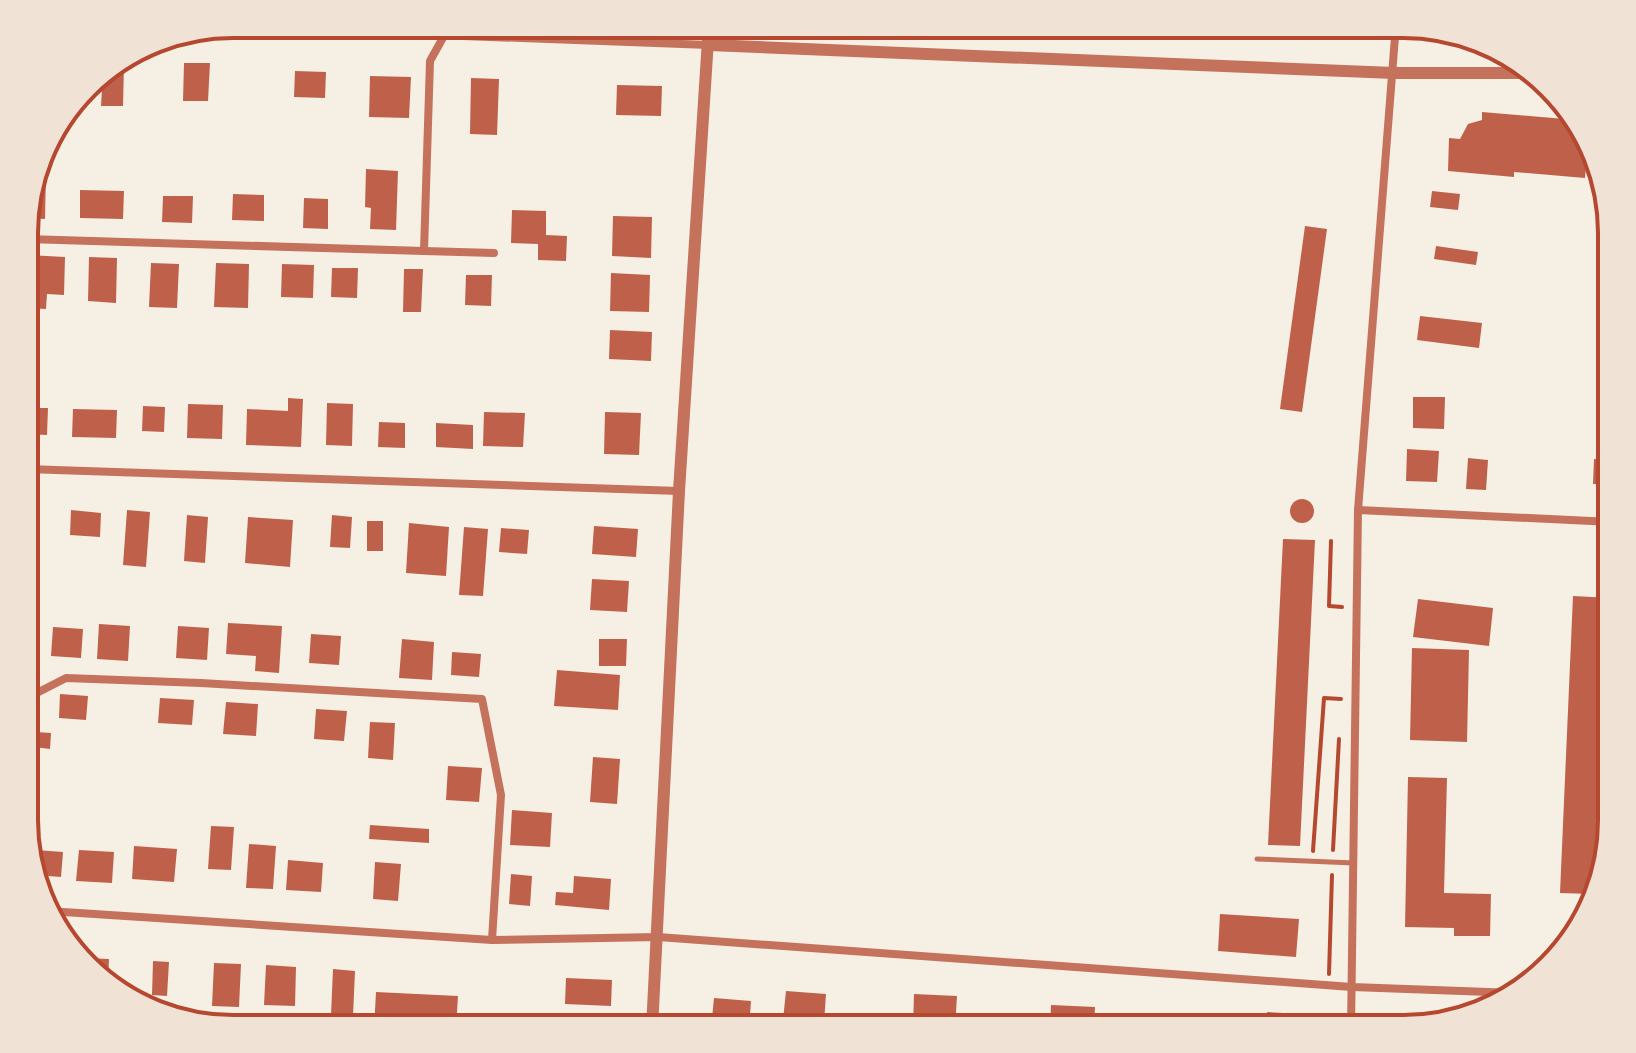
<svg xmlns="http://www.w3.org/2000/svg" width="1636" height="1053" font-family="Ubuntu,sans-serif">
  <rect width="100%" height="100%" fill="#f6efe4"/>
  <!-- building -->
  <g fill="#bf614a">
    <polygon points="1317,24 1359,24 1359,33 1317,31"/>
    <polygon points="184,63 210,63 208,101 183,101"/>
    <polygon points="113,65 124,65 123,106 101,106 103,72"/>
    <polygon points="295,71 326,72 325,98 294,97"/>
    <polygon points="370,76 411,77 409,118 369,117"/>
    <polygon points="471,78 499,79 497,135 470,134"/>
    <polygon points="617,85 662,86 661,116 616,115"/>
    <polygon points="1482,112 1576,120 1584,129 1588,143 1585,178 1514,172 1514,177 1448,171 1449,138 1460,139 1468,124 1482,120"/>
    <polygon points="366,169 398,171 396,230 370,229 371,208 365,207"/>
    <polygon points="36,172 46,172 45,219 26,218 26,207"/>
    <polygon points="80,190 124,191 123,219 80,218"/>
    <polygon points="1432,191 1460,194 1458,210 1430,207"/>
    <polygon points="233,194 264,195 264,221 232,220"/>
    <polygon points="163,196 193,196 192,223 162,222"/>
    <polygon points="304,198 328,199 328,229 303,228"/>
    <polygon points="512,210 546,211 546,235 567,236 566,261 538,260 538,244 511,243"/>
    <polygon points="613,216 652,217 651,258 612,256"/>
    <polygon points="1305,226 1327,229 1302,412 1280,409"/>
    <polygon points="1436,246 1478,252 1476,265 1434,259"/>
    <polygon points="28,255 65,257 64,295 47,294 46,309 26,308"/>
    <polygon points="89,257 117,258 116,303 88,301"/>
    <polygon points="151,263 179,264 177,308 149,307"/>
    <polygon points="216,263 249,264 248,308 214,307"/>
    <polygon points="282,264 314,265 313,298 281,297"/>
    <polygon points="332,268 358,268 357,298 331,297"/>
    <polygon points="404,269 423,269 421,312 403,312"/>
    <polygon points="611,273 650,275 649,312 610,311"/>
    <polygon points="466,275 492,275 491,306 465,305"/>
    <polygon points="1598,275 1612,275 1612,303 1597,303"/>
    <polygon points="1420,316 1482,323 1479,348 1417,340"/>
    <polygon points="610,330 652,332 651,361 609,359"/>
    <polygon points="1413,397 1445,397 1444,429 1413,428"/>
    <polygon points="288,398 303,399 301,447 246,445 247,409 288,411"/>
    <polygon points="327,403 353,404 352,446 326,445"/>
    <polygon points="188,404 223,405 222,439 187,438"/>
    <polygon points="143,406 165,407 164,432 142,431"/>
    <polygon points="26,408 48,408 47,435 26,434"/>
    <polygon points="73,409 117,410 116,438 72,437"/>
    <polygon points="484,412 525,413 523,447 483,446"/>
    <polygon points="605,412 641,413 639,455 604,454"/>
    <polygon points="379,422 405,423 405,448 378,447"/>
    <polygon points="436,423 473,425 473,449 436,447"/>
    <polygon points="1407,449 1439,451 1437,482 1406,481"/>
    <polygon points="1468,458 1488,460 1486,490 1466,489"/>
    <polygon points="1594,459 1612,460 1612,485 1593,484"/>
    <circle cx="1302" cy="511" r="12"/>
    <polygon points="26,509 35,509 32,541 26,541"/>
    <polygon points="71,510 101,513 100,537 70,535"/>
    <polygon points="127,510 150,512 146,567 123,565"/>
    <polygon points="187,515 208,517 205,563 184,561"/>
    <polygon points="332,515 352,517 350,548 330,547"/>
    <polygon points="248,517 293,520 290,567 245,563"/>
    <rect x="367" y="521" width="16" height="30"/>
    <polygon points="409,523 449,527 446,576 406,573"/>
    <polygon points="594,526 638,529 636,557 592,554"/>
    <polygon points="464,527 488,529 483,596 459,595"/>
    <polygon points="501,528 529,530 527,554 499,552"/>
    <polygon points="1283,539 1315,540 1300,846 1268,845"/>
    <polygon points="592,579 629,581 627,612 590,610"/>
    <polygon points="1573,596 1612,598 1601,864 1591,894 1560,893"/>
    <polygon points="1418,599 1493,608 1489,646 1413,637"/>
    <polygon points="228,623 282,626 279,673 255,671 256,656 226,654"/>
    <polygon points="99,624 130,626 128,661 97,659"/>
    <polygon points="178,626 209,628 207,660 176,658"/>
    <polygon points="53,627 83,629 81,658 51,656"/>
    <polygon points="311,634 341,636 339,665 309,663"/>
    <polygon points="402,639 434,642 432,680 399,678"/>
    <polygon points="599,639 627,639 626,666 599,666"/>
    <polygon points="1412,648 1469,650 1467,742 1410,740"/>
    <polygon points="452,652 481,654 479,677 451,675"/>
    <polygon points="557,670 620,675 618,710 554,706"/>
    <polygon points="60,694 88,696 86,720 59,718"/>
    <polygon points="160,698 194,700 192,725 158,723"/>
    <polygon points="226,702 258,704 256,736 223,734"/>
    <polygon points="316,709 347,711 344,741 314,739"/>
    <polygon points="370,722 395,723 393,760 368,758"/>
    <polygon points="35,732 51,733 50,749 34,747"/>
    <polygon points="593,757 620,759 617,804 590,802"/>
    <polygon points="448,766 482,768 479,802 446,800"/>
    <polygon points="1408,777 1447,778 1444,893 1491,894 1490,936 1454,936 1454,928 1405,927"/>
    <polygon points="512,810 552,813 550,847 510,845"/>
    <polygon points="370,825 429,829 429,843 369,839"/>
    <polygon points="211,826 234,827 231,870 208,869"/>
    <polygon points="249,844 276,846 273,889 246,888"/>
    <polygon points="134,846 177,849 174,882 132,879"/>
    <polygon points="36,850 63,852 61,877 36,875"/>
    <polygon points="79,850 114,852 112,883 76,881"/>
    <polygon points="288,860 323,863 321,892 286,890"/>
    <polygon points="375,862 401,864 398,901 373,899"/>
    <polygon points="511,874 532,876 530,906 509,904"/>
    <polygon points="574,876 611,879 609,910 555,905 556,892 573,893"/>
    <polygon points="1220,914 1299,919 1296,957 1218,951"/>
    <polygon points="83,958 109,959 108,984"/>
    <polygon points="153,961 169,962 167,996 152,995"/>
    <polygon points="214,963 241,964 239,1007 212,1006"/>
    <polygon points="266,965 296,967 295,1006 264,1005"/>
    <polygon points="333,969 355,971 353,1016 331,1015"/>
    <polygon points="566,978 612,980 611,1006 565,1004"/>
    <polygon points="786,991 826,994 824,1023 783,1020"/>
    <polygon points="376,992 458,996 456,1029 374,1029"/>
    <polygon points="914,994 957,996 955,1029 913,1029"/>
    <polygon points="714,998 751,1001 749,1029 711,1029"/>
    <polygon points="1051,1005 1095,1007 1094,1029 1050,1029"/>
    <polygon points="1267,1012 1317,1015 1316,1029 1266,1029"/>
    <polygon points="974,1019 1019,1021 1019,1029 973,1029"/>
    <polygon points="1403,1019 1436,1022 1436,1023 1416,1029 1402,1029"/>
  </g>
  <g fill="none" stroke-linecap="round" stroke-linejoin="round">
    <!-- path -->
    <g stroke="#b5482f" stroke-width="4">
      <polyline points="1331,541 1329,606 1342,607"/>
      <polyline points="1333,850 1339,739"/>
      <polyline points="1313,851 1324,698 1341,699"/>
      <polyline points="1329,974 1332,875"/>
    </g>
    <!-- service -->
    <polyline stroke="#c5725c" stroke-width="5" points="1257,859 1354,863"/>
    <!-- minor -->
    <g stroke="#c5725c" stroke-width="8">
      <polyline points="219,27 709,45"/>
      <polyline points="26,239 424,251 430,61 445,34"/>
      <polyline points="424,251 494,253"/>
      <polyline points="26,469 679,491"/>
      <polyline points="1358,510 1612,522"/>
      <polyline points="26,721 27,698 66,678 201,683 482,699 501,795 492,940"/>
      <polyline points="48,911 492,940 658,937 1352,987 1516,993"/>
      <polyline points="54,926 55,912"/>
      <polyline points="1351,1029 1358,510 1396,24"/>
    </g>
    <!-- tertiary -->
    <g stroke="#c5725c" stroke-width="12">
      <polyline points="709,45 1394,73 1532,73"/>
      <polyline points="652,1029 679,491 709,24"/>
    </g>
  </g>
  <!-- crop -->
  <path d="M0 0H1636V1053H0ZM233 38H1403A195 195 0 0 1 1598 233V820A195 195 0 0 1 1403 1015H233A195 195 0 0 1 38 820V233A195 195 0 0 1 233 38Z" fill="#f1e2d6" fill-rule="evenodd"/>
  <path fill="none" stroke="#b5482f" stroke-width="4" d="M233 38H1403A195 195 0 0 1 1598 233V820A195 195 0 0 1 1403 1015H233A195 195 0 0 1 38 820V233A195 195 0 0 1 233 38Z"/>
</svg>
